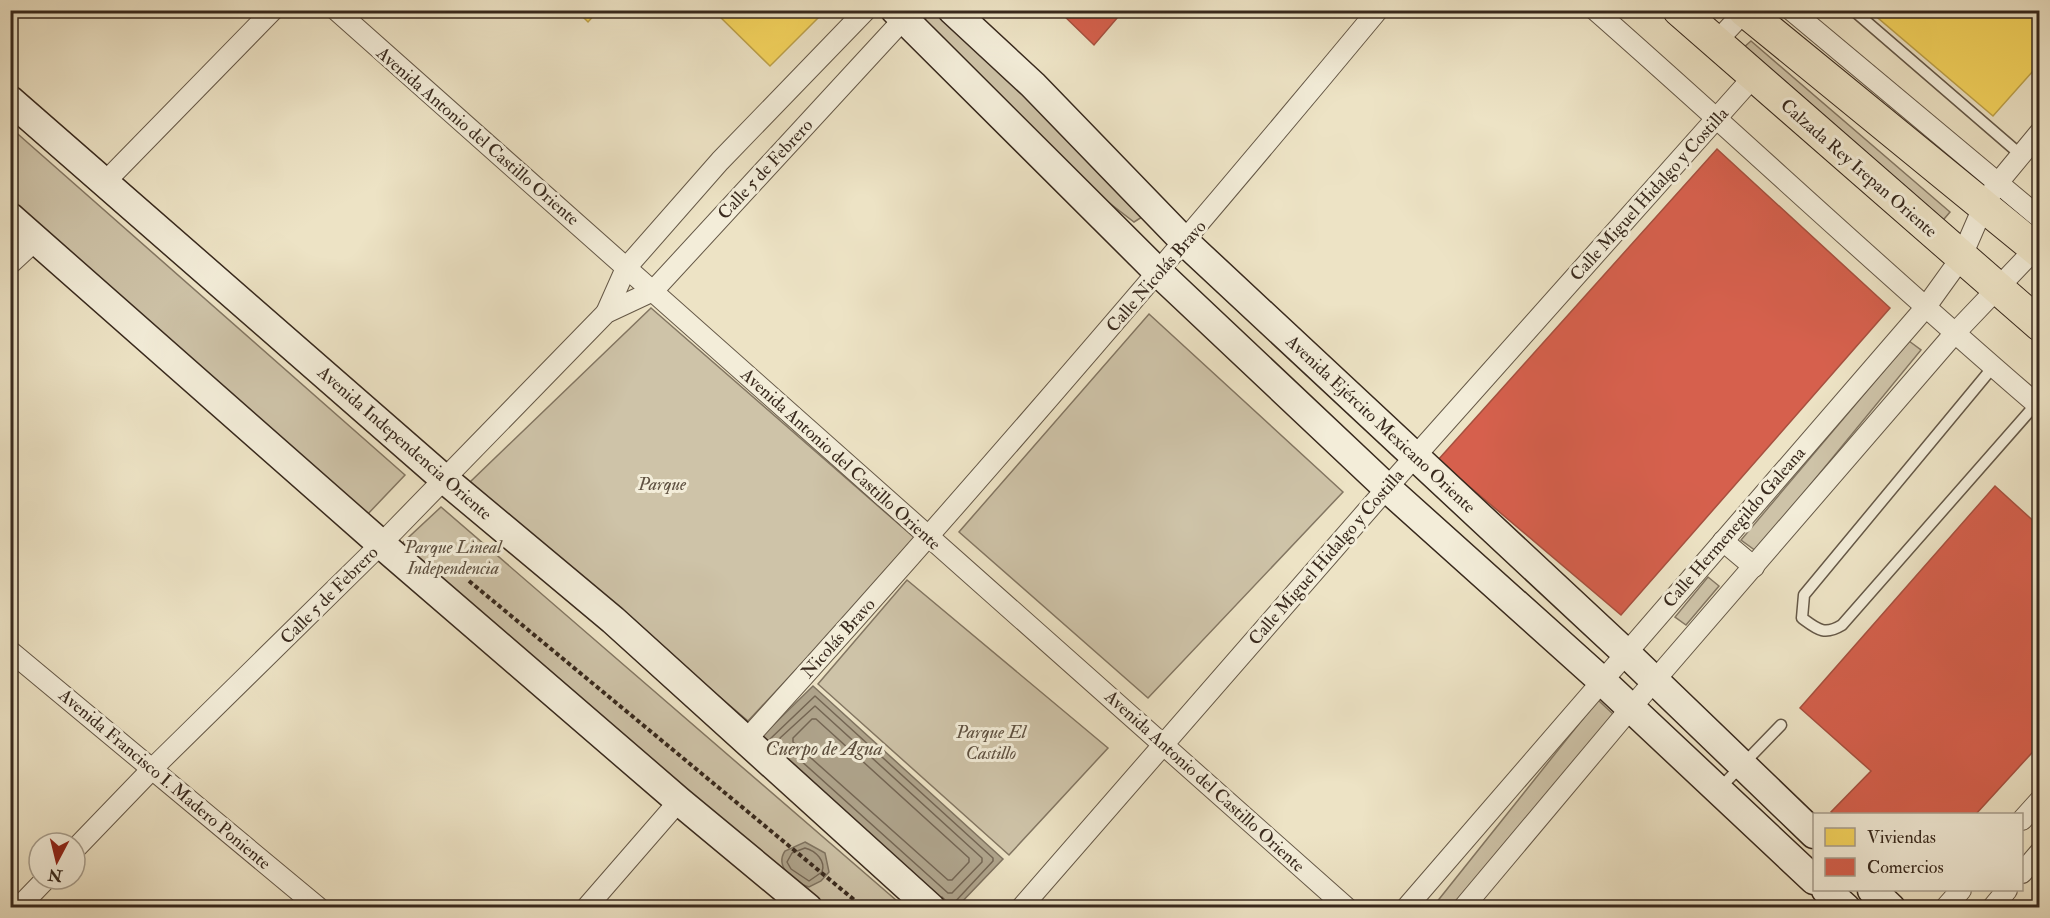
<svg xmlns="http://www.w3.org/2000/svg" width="2050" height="918" font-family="'IM FELL Double Pica',serif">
  <rect width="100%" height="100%" fill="#ede3c5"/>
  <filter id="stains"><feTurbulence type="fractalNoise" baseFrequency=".00333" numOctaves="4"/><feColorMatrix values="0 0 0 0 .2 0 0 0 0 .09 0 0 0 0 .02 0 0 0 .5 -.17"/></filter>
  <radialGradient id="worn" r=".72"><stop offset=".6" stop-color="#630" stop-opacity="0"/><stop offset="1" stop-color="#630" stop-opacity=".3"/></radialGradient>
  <!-- green -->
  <g fill="#cec3a8" stroke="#837662" stroke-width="1.5">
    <polygon points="932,11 939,11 948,16 1142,217 1134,222 1077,178 925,23 926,16"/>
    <polygon points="1751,41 1950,212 1939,225 1742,49"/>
    <polygon points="11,128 405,475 365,517 11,205"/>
    <polygon points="651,308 917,540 748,721 469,483"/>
    <polygon points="1149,314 1343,492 1148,698 959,532"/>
    <polygon points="1909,341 1921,350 1756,551 1741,540"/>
    <polygon points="441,507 904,907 820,907 396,549"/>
    <polygon points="1708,577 1719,586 1686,625 1675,617"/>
    <polygon points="907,580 1108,748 1009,855 818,684"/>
    <polygon points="1598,700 1613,714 1457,907 1432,908"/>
  </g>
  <!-- water -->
  <g fill="#afa48c" stroke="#7f7360" stroke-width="1.5">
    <polygon points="813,686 1003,859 957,907 945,907 758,740"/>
    <path d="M805,842l20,11 4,19 -8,9 -12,6c-14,-4 -35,-20 -24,-36z"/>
  </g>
  <!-- homes -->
  <g fill="#f6d55c" stroke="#bda149" stroke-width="1.5">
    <polygon points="576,10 599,10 588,22"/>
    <polygon points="713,10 826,10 770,66"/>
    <polygon points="1883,10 2040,10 2040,63 1993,116 1878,18"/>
  </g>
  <!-- shops -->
  <g fill="#d6604d" stroke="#a7503f" stroke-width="1.5">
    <polygon points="1058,10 1124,10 1094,45"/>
    <polygon points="1717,149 1890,308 1621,615 1438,460"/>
    <polygon points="1995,486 2040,527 2040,744 1976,814 1834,814 1831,812 1871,771 1800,708"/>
  </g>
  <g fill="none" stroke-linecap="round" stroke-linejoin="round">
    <!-- shore -->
    <g stroke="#746654" stroke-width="1.5">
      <polygon points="815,706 982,858 982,862 952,893 948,893 780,742 780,738"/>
      <polygon points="812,719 816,719 969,858 969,862 952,880 948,880 793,742 793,738"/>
      <polyline points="769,740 815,696 993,858 993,861 953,904 949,904 942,897"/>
      <path d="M805,848c11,3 21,13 17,24l-13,9 -18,-12 -4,-7 5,-9z"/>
    </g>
    <defs>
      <g id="lane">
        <polyline points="1853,10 2021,155"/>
        <path d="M1993,367l-189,228 -2,23c15,11 22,18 40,7l194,-221"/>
        <polyline points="1719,789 1781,725"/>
      </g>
      <g id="street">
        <polyline points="336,10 1347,908"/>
        <path d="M1595,10c149,131 294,268 445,397"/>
        <polyline points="1791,10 2040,218"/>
        <polyline points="1715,43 1746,10"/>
        <polyline points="106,181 273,10"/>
        <polyline points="10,264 37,239"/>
        <polyline points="606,313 626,268 720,161 866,10"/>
        <polyline points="1723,541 1754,567"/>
        <polyline points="10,651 319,908"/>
        <path d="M747,739c216,-238 425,-481 631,-729"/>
        <polyline points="2022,820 2040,800"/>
        <polyline points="75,849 153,768 381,544 606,313 653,291 912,10"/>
        <polyline points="2022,873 2040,852"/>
        <polyline points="18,908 46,879"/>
        <polyline points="586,908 679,801"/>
        <polyline points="1021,908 1387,488 1755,75"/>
        <polyline points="1406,908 1925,308 1961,258 1984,205 1997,184 2040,132"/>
        <polyline points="1463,908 1630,709 1954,334 2035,249"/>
        <polyline points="1945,908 1961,890"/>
        <polyline points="1992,908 2007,890"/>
      </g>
      <g id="secondary">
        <polyline points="895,10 1159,273 1387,488 1601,680 1814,880"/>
        <polyline points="952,10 1033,85 1185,242 1626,653 1814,834"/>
        <polyline points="10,100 443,478 613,620 931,908"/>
        <polyline points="10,217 381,544 679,801 808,908"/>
        <polyline points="1826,890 1846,908"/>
        <polyline points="1872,890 1891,908"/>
      </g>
      <g id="primary">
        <polyline points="1679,10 2040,325"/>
        <polyline points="1744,10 2040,252"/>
      </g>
    </defs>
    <!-- lane casing -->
    <use href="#lane" stroke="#655847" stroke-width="13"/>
    <!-- street casing -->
    <use href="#street" stroke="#655847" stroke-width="22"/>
    <!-- secondary casing -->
    <use href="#secondary" stroke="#38291d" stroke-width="31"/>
    <!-- primary casing -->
    <use href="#primary" stroke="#38291d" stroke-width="34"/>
    <!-- path -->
    <polyline stroke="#38291d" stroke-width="4" stroke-dasharray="4.5 3" stroke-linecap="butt" points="469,581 864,908"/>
    <!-- lane -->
    <use href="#lane" stroke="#f3edd9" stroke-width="10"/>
    <!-- street -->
    <use href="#street" stroke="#f3edd9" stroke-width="20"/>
    <!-- secondary -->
    <use href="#secondary" stroke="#f3edd9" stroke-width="28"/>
    <!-- primary -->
    <use href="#primary" stroke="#ede3c5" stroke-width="32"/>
  </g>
  <g text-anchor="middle" stroke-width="6" stroke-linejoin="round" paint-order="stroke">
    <!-- street labels -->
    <g font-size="18" fill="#38291d" stroke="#f3edd9">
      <text transform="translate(478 136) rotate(41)" y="6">Avenida Antonio del Castillo Oriente</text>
      <text transform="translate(1859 168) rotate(41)" y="6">Calzada Rey Irepan Oriente</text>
      <text transform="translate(765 169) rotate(-47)" y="6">Calle 5 de Febrero</text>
      <text transform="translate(1649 194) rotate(-48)" y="6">Calle Miguel Hidalgo y Costilla</text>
      <text transform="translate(1156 276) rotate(-49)" y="6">Calle Nicolás Bravo</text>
      <text transform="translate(1381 424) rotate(43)" y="6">Avenida Ejército Mexicano Oriente</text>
      <text transform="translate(405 443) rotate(41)" y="6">Avenida Independencia Oriente</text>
      <text transform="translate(841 459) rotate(42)" y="6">Avenida Antonio del Castillo Oriente</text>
      <text transform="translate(1734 527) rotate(-49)" y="6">Calle Hermenegildo Galeana</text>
      <text transform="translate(1326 557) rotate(-49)" y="6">Calle Miguel Hidalgo y Costilla</text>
      <text transform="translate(329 595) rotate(-45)" y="6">Calle 5 de Febrero</text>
      <text transform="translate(838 638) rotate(-48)" y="6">Nicolás Bravo</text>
      <text transform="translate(165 779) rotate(40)" y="6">Avenida Francisco I. Madero Poniente</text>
      <text transform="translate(1205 781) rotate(42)" y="6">Avenida Antonio del Castillo Oriente</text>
    </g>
    <!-- park labels -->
    <g font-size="18" font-style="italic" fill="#5e5040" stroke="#f3edd9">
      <text x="662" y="490">Parque</text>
      <text x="453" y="553">Parque Lineal<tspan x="453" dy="21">Independencia</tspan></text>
      <text x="991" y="738">Parque El<tspan x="991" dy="21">Castillo</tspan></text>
    </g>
    <!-- water labels -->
    <g font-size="20" font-style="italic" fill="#5c4e3e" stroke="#f3edd9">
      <text x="824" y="755">Cuerpo de Agua</text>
    </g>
  </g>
  <!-- margin -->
  <rect width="2050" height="918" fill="none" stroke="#ede3c5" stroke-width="36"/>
  <rect x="12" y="12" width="2026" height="894" fill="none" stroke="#38291d" stroke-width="3"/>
  <rect x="18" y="18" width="2014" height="882" fill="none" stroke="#38291d" stroke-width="1.5"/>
  <!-- legend -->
  <rect x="1813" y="813" width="210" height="78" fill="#f3edd9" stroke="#a89f8e" stroke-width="1.5"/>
  <rect x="1825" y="828" width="30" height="18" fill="#f6d55c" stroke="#a89f8e" stroke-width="1.5"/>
  <text x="1867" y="843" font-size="18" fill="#38291d">Viviendas</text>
  <rect x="1825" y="858" width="30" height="18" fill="#d6604d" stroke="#a89f8e" stroke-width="1.5"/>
  <text x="1867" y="873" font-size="18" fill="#38291d">Comercios</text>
  <!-- north arrow -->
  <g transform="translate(57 861) rotate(187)"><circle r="28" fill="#f3edd9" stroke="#a89f8e" stroke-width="1.5"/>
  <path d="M0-4.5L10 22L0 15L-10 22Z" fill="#8f2418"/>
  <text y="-9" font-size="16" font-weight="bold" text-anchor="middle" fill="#38291d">N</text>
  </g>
  <rect width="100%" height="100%" filter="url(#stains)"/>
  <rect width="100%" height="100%" fill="url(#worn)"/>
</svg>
